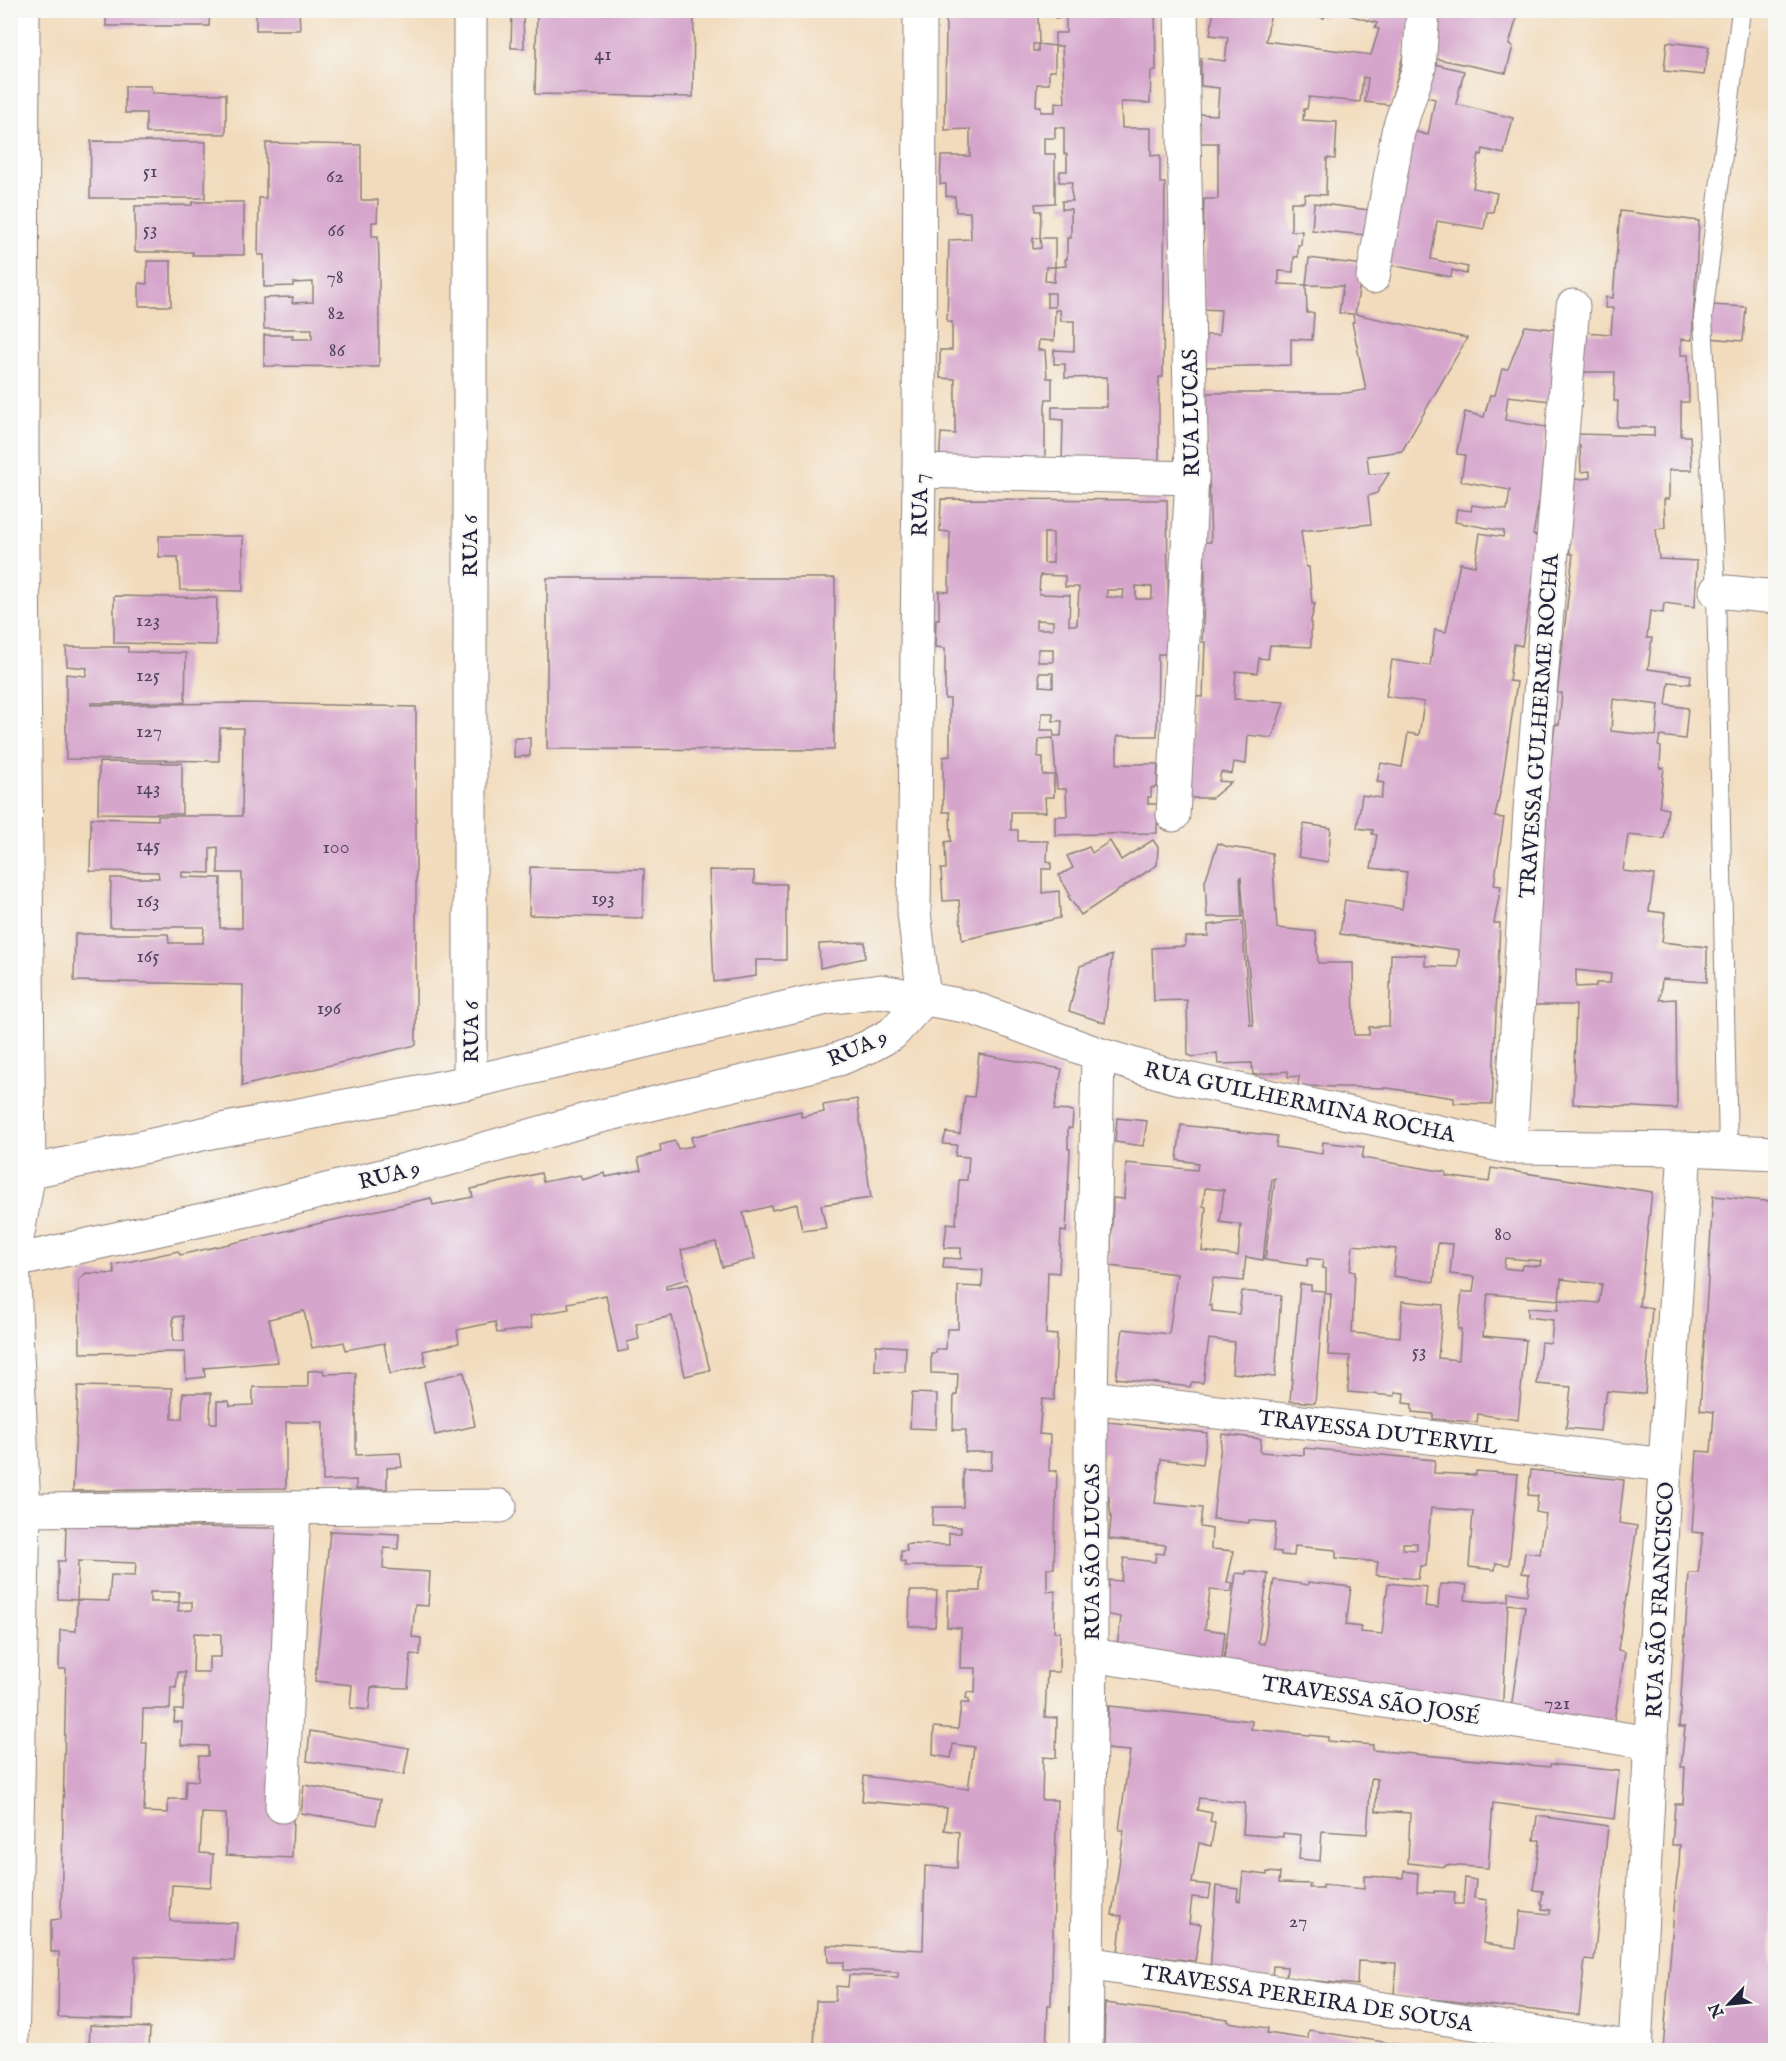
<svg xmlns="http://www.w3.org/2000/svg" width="1786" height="2061" font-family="'IM FELL English',serif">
  <rect width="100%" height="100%" fill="#f6f6f2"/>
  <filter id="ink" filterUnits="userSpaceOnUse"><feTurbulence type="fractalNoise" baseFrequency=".0167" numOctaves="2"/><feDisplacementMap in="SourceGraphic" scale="12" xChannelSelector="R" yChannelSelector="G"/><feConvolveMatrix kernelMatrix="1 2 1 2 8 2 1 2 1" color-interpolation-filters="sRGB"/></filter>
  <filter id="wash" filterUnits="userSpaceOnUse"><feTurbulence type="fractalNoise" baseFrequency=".008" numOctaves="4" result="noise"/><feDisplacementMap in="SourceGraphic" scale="24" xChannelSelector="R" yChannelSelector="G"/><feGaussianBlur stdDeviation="1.35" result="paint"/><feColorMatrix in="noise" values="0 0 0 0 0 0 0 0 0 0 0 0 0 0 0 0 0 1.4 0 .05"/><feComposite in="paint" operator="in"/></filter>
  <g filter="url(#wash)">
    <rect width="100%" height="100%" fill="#f2dbbc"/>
    <g id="blocks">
      <!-- building -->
      <g fill="#d6a5cc" fill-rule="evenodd">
        <polygon points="106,10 210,10 209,26 106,26"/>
        <polygon points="256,10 299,10 300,30 256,30"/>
        <polygon points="512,10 523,10 524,48 511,48"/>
        <polygon points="537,10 694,10 693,97 535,94"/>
        <path d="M946,10h209l1,60 -5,1 -1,32 -29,-1 1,26h29v28l9,-1v28h5l-2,194h-4v88l-97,-2 1,-43 -11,-1v-12h55v-30l-42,1v-14h-11v-14l20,1v-30h-13l-1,-11h-5l-1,31 -15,-1 -1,10h7l2,28h5v21h-6l-1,7v57l-106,3 2,-33 14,1v-55l-15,-1v-28h12v-28h-5l2,-82 22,-1 -1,-27h-14l-1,-15 -9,-1v-12h-6l1,-28h29v-27l-25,1zM1038,15h17v3h11v15h-11v13l-17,-2v7h-5v-7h6zM1055,46h7l3,57 -10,-1v10h-14v-6h-5l1,-22h12v-13h6zM1055,127l9,1v26h3v17h-7l-1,11h13l-1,10 2,9h-11v8h9v29h-4v21h-2l1,7 -11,1 -1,15 -9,-1 1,-14h9v-29h-15l1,10 -8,1v-11h7l1,-27h-5l-1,-7 20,-1v-49h-11v-16h11zM1047,293h8v14h-8z"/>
        <polygon points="1214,10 1271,12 1266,41 1371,55 1379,29 1375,28 1377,23 1342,13 1343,10 1415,10 1390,105 1365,102 1368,78 1363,77 1360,102 1309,97 1307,109 1304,109 1303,120 1337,122 1335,159 1327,158 1326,195 1305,194 1304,202 1291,202 1291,231 1302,231 1301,245 1298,245 1298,257 1294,257 1293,272 1279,271 1279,284 1306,285 1309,258 1363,265 1355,314 1467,338 1402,451 1367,456 1369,474 1389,473 1377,493 1368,496 1371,524 1301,531 1306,567 1309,567 1312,604 1315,604 1311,620 1311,647 1270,645 1268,659 1259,658 1257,673 1236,671 1234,699 1284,702 1272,738 1248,735 1246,764 1234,762 1232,774 1221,772 1219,781 1231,782 1212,798 1189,798 1191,696 1203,697 1205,642 1202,642 1205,577 1204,542 1211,542 1206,393 1346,393 1366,390 1352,322 1354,322 1353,314 1339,313 1343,286 1306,285 1307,313 1314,313 1312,340 1291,339 1291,365 1205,367 1206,335 1219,335 1221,310 1202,309 1204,199 1218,199 1218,143 1201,143 1200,114 1217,115 1219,88 1201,86 1201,58 1225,61 1228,37 1210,35"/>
        <polygon points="1294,10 1326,10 1324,18"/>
        <polygon points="1434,10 1516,10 1514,16 1517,17 1509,45 1513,46 1506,73 1423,56"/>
        <polygon points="1667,42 1709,47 1704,75 1664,71"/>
        <polygon points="1430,63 1464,71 1456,104 1513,118 1504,154 1483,149 1482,155 1479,154 1473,188 1497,193 1493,212 1487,212 1484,229 1437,221 1431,259 1468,267 1466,274 1452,270 1451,277 1386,264 1413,131 1428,135 1435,99 1422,96"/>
        <polygon points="125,86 151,86 152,93 226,94 226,134 146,133 146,113 125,113"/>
        <polygon points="91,141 206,142 205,198 90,198"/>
        <polygon points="266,143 361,145 361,200 378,200 377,222 372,222 372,236 378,236 379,256 379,367 264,366 264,335 293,335 292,339 312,339 312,329 264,329 263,298 293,297 292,303 313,302 313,282 293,283 293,286 264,287 264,255 258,255 259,198 266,198"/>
        <polygon points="192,202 244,202 244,255 192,255 193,252 135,252 135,206 192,205"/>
        <polygon points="1314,203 1369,210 1366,235 1312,230"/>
        <path d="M1620,211l79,10 -7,119 -11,-1v16h7l1,47h-8v34h9l2,34h-23v29h-5l1,29 -9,1 3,30 38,2 -2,46 -31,-4 -1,10 -13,-2 -3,27h5l-4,31 43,6 -1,9 -21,-2 -3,23 22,3 -3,31 -25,-3 -2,10 3,1 -1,21h4l-5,39 9,2 -4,30 -36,-4 -5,36 31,4 -5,36 16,2 -3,29 45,5v35l-45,-3 -2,21 16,-1 1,110 -104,-5 3,-99h-47l18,-210 8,-71 4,1 3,-32h-5l16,-139h-3l-3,-52 2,-22 21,-2v-7l-9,1 -1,-26h-6l1,-12 79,2v-9h-37l1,-26h-4l1,-29h-33l2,-40 27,2 2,-26h-8l1,-11 7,1zM1613,699l46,6 -3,31 -45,-5zM1576,970l35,4 -1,9h-14v3l-20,1z"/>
        <polygon points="147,261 171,261 171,306 139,306 139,283 147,284"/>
        <polygon points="1711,305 1746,307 1743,341 1708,338"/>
        <polygon points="1525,326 1561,330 1550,401 1508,396 1505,420 1546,427 1540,496 1533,535 1540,537 1522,646 1514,644 1509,681 1517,682 1502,783 1495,817 1504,818 1494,885 1501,886 1494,923 1500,923 1492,1104 1454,1103 1454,1098 1387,1088 1298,1086 1299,1076 1288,1077 1288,1071 1253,1075 1252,1063 1218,1064 1217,1053 1194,1057 1188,1055 1187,1000 1154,1001 1152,948 1185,946 1185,937 1208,936 1208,925 1242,921 1250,1025 1253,1025 1241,877 1240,877 1242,917 1207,917 1205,881 1218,843 1228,847 1272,853 1277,928 1316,932 1318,963 1353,963 1354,1035 1369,1035 1369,1027 1389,1026 1391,954 1425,955 1425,966 1458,967 1459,950 1340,934 1345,900 1402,909 1407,872 1371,868 1377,835 1372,834 1373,830 1357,828 1362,795 1381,798 1384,783 1377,782 1381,763 1402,767 1408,733 1419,735 1424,702 1386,696 1392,660 1430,666 1435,630 1446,632 1460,563 1475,566 1480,533 1503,537 1504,531 1455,522 1457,509 1471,511 1472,505 1507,510 1510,490 1461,481 1465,455 1457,454 1457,451 1465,412 1484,417 1490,395 1495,395 1502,369 1508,369"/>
        <path d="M941,499l226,1 2,154h-11l-1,82h-40v28h41l-1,23 -6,1v9h-3v7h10l-1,29 -102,2v-19h12l-1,-27h-9l-4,-51 -14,1 -1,18h5v18h11v22h-9l1,15h-35v18h7v11h30l-1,20 4,1v7h-9v24l17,-2 1,27 -98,22 -3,-40 -16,1 -2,-32h5l-1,-27 6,-1 -1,-29h-7v-55l7,-1v-57h-5v-51l-10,-1 1,-28h3v-28l10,1 1,-60 -10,-1zM1044,533h9v30h-9zM1040,575l25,1v11h14l-2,38h-8l1,-30 -31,-1zM1136,586l16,1v12h-16zM1107,590h17l-1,8 -16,-1zM1036,620l17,1v8h-17zM1038,649h15v13h-15zM1039,673h14v14l-13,-1zM1042,713h11v8h9l-1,15h-7l-1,-6h-12z"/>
        <polygon points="159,536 243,536 243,591 180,590 178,557 159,557"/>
        <polygon points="547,578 835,578 834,750 547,749"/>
        <polygon points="114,596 217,598 216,645 114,643"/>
        <path d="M66,647h62v5l58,1 -1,49 -94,1v2l152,-2 173,4v338l-174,41 1,-101 -169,-4 1,-47h93l1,9h34l1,-16h-94l1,-49h48l-1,-6 -68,-1 1,-53 67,2v-4h84l1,-88h-23l-1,33 -153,-2v-85l20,2 1,-8 -20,-2zM218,847v26h24v55h-22l1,-50 -39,-1v-5l28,1v-25z"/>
        <polygon points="514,738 530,738 530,756 514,757"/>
        <polygon points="99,762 182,763 182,814 98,813"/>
        <polygon points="1304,824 1331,828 1328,862 1298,857"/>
        <polygon points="1153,840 1158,847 1157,865 1081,915 1068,896 1070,895 1059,875 1073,868 1067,856 1089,847 1092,853 1110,841 1121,860"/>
        <polygon points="530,867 644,869 643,918 529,915"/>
        <polygon points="709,870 754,871 754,884 786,884 786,960 756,960 756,976 714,982"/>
        <polygon points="865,942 865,958 820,968 819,944"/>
        <polygon points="1112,955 1105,1023 1069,1011 1080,966"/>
        <polygon points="979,1054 1062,1069 1054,1110 1073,1111 1072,1128 1068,1128 1068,1149 1070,1149 1066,1232 1061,1231 1059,1273 1048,1272 1046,1334 1057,1335 1054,1400 1042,1399 1039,1434 1050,1435 1049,1471 1057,1471 1054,1568 1047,1568 1047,1592 1055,1591 1054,1632 1060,1632 1059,1672 1047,1672 1045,1717 1057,1718 1056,1758 1043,1757 1042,1800 1057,1800 1051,2005 1048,2005 1046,2050 893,2050 814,2048 816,2001 835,2001 836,1986 848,1987 849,1975 898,1977 898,1972 843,1970 844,1962 828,1962 827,1945 923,1950 925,1866 957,1868 959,1832 944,1830 947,1808 862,1801 864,1776 968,1789 974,1747 953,1744 951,1758 933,1755 934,1727 958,1729 961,1703 969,1703 969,1699 966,1698 967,1692 975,1693 976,1668 960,1668 961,1628 947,1627 948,1591 980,1591 981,1567 905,1566 905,1562 901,1561 901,1551 907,1551 906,1544 949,1545 949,1533 961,1533 961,1527 932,1526 933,1507 963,1507 963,1470 991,1470 992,1452 965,1452 966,1430 953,1430 954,1395 957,1395 958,1374 931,1373 931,1353 936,1353 936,1349 946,1349 947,1329 958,1329 958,1286 982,1287 983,1270 943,1268 944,1258 961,1259 961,1248 944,1248 947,1223 956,1224 959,1180 967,1180 969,1157 955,1156 957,1145 943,1144 946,1132 960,1134 965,1096 974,1097"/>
        <path d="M857,1099l14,99 -50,7 5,23 -24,3 -5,-27 -25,6 -1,-4 -28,7 12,46 -33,8 -6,-25 -35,8 7,29 -22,6v4l22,-5 22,86 -25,6 -13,-60 -36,8 3,15 -12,3 1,8 -10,2 -12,-57 -38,8 1,6 -39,7 2,12 -35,5 -2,-11 -38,8 2,13 -36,8 3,15 -36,8 -6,-31 -38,7 -2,-8 -32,6 -8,-37 -35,8 9,43 -74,6 1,9 -19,2 -1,-27 -105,1 -1,-73 7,-7 29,1 -2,-9 65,-14 2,4 251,-57 2,7 40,-8 -2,-8 70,-16 2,9 37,-7 2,5 23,-7 1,4 35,-7 -3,-12 23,-6 -1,-7 15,-4 3,8 15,-3 -2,-9 110,-26v6l23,-5 -1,-7zM183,1316l1,25h-11v-24z"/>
        <polygon points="1117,1118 1147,1121 1143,1146 1115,1142"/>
        <path d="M1181,1125l96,11 -1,11 46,7 1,-12 41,5 -2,11 84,14v4l43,6 2,-14 161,24 -13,114 13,2 -7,86 -38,-3 -2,11 -2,1 -3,28 -34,-3 5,-41 -34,-3 4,-42 10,1 2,-23 -25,-3v-9l30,2 1,-10 40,3 3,-19 -41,-5 -2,21 -71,-6 -5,42 43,4 -8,80 -40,-6 -1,8 -44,-3v-5l-21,-2v-8l-9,-1 1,-10 -9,-1v4l-47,-4 2,-36 -22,-1 3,-61h-5v-25l-4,-1 1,-8 -15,-2 -1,8 -42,-6 10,-82 -3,1 -9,81 -17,-3 -3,24 -30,-3 -4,27h3v6l27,3 3,-23 39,4 -6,82 -43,-4 2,-31 -25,-3 -6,44 -11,-1 -2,5 -74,-9 7,-49 46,5 8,-60 -67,-8 3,-68 11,1 2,-36 71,7 1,-7 -21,-3zM1205,1188l19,2 -4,32 21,3 -3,31 -36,-5 4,-44 -3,-1zM1438,1243l15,1 -3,30 25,3 -2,15h-11l-4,37h3l-2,31 -21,-2 5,-53 -41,-4 -2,36 -48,-4 3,-61 -5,-1 3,-26 43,4 -3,27 41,6zM1505,1258l36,3 -1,5 -18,-1 -1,5 -17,-2z"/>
        <polygon points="1713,1196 1776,1202 1776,1906 1771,1906 1771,1927 1773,1927 1771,1962 1776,1963 1776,2050 1663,2050 1676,1885 1679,1865 1680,1845 1672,1845 1675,1804 1683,1804 1685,1767 1681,1767 1685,1727 1679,1727 1689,1573 1698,1573 1703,1533 1692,1532 1697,1451 1711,1452 1714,1412 1700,1410"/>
        <polygon points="1300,1284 1311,1285 1311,1290 1324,1291 1315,1403 1290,1401"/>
        <polygon points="876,1345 906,1347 905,1372 875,1371"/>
        <polygon points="323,1370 324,1374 356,1373 356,1455 400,1453 402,1467 387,1468 387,1489 356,1489 356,1480 323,1481 323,1422 286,1422 286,1488 73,1491 78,1386 172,1388 172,1419 182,1419 183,1393 211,1393 210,1423 217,1423 217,1401 229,1401 230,1406 253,1405 253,1387 308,1387 308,1371"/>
        <polygon points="464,1372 475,1426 435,1435 424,1382"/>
        <polygon points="912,1393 937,1394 936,1429 910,1428"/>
        <polygon points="1099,1421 1207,1433 1203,1464 1161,1459 1155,1503 1202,1508 1200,1527 1212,1529 1211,1549 1234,1551 1227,1582 1233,1583 1231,1592 1210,1590 1205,1629 1225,1632 1220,1674 1116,1655 1121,1617 1104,1614 1109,1580 1121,1581 1124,1558 1155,1562 1156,1553 1164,1554 1166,1545 1109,1539 1111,1519 1109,1497 1103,1497 1108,1454 1098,1452"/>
        <path d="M1222,1434l39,5 -1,13 44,3v-7l131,12 -1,13 42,2v-4l42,3 -9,91 -13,-2 -1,7 -26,-3 4,-56 -42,-3 -5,58h-6l-2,13 -42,-4 2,-13 -42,-4v-8l-41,-4 -1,10 -13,-1v-3l-8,-1 3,-28 -27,-3v3l-36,-4zM1403,1543h14v7l-14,-1z"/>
        <polygon points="1531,1470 1624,1480 1619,1523 1637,1526 1618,1650 1625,1652 1612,1733 1510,1717 1525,1606 1508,1604 1502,1716 1222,1674 1236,1573 1246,1574 1246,1571 1268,1574 1258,1643 1264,1644 1274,1580 1308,1585 1308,1582 1351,1587 1346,1625 1361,1627 1360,1632 1382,1634 1388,1583 1427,1587 1425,1606 1438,1608 1440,1584 1467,1585 1465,1600 1487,1602 1508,1601 1509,1592 1527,1595 1529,1574 1522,1573 1525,1552 1540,1554 1546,1514 1536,1512 1538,1496 1528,1495"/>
        <path d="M66,1526l212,2 15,288 -1,42 -66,-3v-41l-24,-1 -2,40 13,1 -2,33 -39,-2 -2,36 67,2 -3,38 -99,-5 -2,63 -75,-2 1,-65h-8v-32l10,-1 5,-250h-7l1,-39 16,1 1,-31 32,1 2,-26 24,1 1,-13 -58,-2 -1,39 -19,-1v-38h7zM150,1592h29v10h-29zM179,1602h13v8l-14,1zM194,1633l27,1v23h-12v15h-16zM178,1672h7l-2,38h-8l-1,12h8l-1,23 27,1v10h-9l-1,25 -12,-1 -1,19h-17v14l-24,-1 3,-69h-5l1,-34h27l1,-22 5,1z"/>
        <polygon points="330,1531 399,1534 398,1549 384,1548 383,1569 430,1572 428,1606 415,1605 412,1637 421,1638 420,1655 411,1654 408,1688 371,1687 369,1710 350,1708 352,1685 315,1681"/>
        <polygon points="910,1591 937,1591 935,1627 909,1626"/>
        <polygon points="1109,1706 1252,1721 1251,1729 1328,1737 1328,1741 1373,1745 1372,1750 1550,1767 1550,1764 1619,1771 1614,1819 1493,1803 1488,1868 1446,1865 1445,1867 1408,1863 1410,1813 1376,1811 1377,1779 1371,1778 1367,1834 1322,1831 1320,1861 1299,1859 1301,1835 1283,1833 1283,1837 1243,1834 1245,1803 1199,1798 1197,1810 1212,1813 1210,1821 1215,1822 1211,1846 1199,1843 1192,1883 1211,1885 1209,1899 1192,1897 1189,1923 1201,1924 1195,1961 1118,1953 1122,1916 1112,1915 1124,1830 1119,1830 1130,1751 1105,1749"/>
        <polygon points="310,1731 409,1748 404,1775 307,1761"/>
        <polygon points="304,1785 381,1799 376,1825 301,1813"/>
        <polygon points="1537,1816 1608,1826 1594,1960 1585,1959 1579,2015 1394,1995 1396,1963 1358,1961 1357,1985 1286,1978 1287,1967 1273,1966 1272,1979 1210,1972 1216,1886 1238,1889 1237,1900 1240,1901 1243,1872 1267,1875 1267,1872 1280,1873 1279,1883 1310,1884 1309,1888 1323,1888 1323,1885 1364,1889 1364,1876 1403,1878 1404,1871 1418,1873 1417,1892 1435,1893 1435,1891 1455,1892 1454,1904 1463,1904 1465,1878 1476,1880 1474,1898 1487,1900 1483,1943 1516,1948 1520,1911 1550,1914 1550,1910 1542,1909 1543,1905 1541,1904 1543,1891 1533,1890 1540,1840 1534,1840"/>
        <polygon points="1105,2003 1228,2019 1228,2022 1268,2028 1267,2033 1308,2039 1309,2030 1434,2050 1104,2050"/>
        <polygon points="90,2025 150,2028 149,2050 89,2050"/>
      </g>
    </g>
  </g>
  <g filter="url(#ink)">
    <use href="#blocks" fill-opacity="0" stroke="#8a7e7c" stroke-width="1.5"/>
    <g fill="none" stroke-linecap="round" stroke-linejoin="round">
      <defs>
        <polyline id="lane" points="1728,1150 1716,591 1703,317 1741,10"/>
        <g id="street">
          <polyline points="920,10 919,471 914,912 924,999"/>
          <polyline points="1373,277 1398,132 1419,68 1423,10"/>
          <polyline points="919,471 1192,478"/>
          <polyline points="1716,591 1776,597"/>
          <polyline points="1173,815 1192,478 1181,10"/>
          <polyline points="470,1082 470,10"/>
          <polyline points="1510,1147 1530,810 1573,306"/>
          <polyline points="10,1176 216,1131 470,1082 827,998 881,991 970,1007 1098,1054 1172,1076 1510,1147 1685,1149 1776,1153"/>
          <polyline points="10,1262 256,1208 460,1156 589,1119 839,1059 868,1047 892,1034 924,999"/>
          <polyline points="1091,1397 1665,1465"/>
          <polyline points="24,1510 500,1506"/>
          <polyline points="1091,1655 1651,1743"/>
          <polyline points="282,1806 294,1508"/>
          <polyline points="1087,1963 1635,2048"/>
          <polyline points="12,2050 24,1510 13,1261 29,1172 22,452 23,10"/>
          <polyline points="1086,2050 1091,1655 1091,1397 1098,1054"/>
          <polyline points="1635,2050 1665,1465 1685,1149"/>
        </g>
      </defs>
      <!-- lane casing -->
      <use href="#lane" stroke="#8a7e7c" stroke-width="20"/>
      <!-- street casing -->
      <use href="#street" stroke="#8a7e7c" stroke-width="35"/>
      <!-- lane -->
      <use href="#lane" stroke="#fff" stroke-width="18"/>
      <!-- street -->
      <use href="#street" stroke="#fff" stroke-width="33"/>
    </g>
  </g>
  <g text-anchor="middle" stroke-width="4.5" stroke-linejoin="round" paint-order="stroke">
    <!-- number labels -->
    <g font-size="20" fill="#4f435f">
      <text x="603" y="60">41</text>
      <text x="150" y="177">51</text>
      <text x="335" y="182">62</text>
      <text x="150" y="235">53</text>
      <text x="336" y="236">66</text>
      <text x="335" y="283">78</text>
      <text x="336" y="319">82</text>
      <text x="337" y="356">86</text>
      <text x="148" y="626">123</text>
      <text x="148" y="681">125</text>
      <text x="149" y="737">127</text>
      <text x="148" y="794">143</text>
      <text x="148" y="851">145</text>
      <text x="336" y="853">100</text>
      <text x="603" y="904">193</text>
      <text x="148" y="907">163</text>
      <text x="148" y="962">165</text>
      <text x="329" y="1014">196</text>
      <text x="1503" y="1240">80</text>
      <text x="1419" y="1357">53</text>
      <text x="1557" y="1709">721</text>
      <text x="1298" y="1927">27</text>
    </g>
    <!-- street labels -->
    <g font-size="22" fill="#22223b" stroke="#f6f6f2">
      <text transform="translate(1190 413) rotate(-91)" y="8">RUA LUCAS</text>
      <text transform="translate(919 505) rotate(-89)" y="8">RUA 7</text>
      <text transform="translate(469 546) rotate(-90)" y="8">RUA 6</text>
      <text transform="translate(1538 726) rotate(-86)" y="8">TRAVESSA GULHERME ROCHA</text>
      <text transform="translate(470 1032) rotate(-90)" y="8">RUA 6</text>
      <text transform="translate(857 1047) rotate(-23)" y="8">RUA 9</text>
      <text transform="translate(1300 1101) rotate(12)" y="8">RUA GUILHERMINA ROCHA</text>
      <text transform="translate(389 1174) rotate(-14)" y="8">RUA 9</text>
      <text transform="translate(1378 1431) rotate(7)" y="8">TRAVESSA DUTERVIL</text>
      <text transform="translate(1091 1552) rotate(-90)" y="8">RUA SÃO LUCAS</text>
      <text transform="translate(1659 1600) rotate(-87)" y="8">RUA SÃO FRANCISCO</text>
      <text transform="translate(1371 1699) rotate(9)" y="8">TRAVESSA SÃO JOSÉ</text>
      <text transform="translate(1307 1997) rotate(9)" y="8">TRAVESSA PEREIRA DE SOUSA</text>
    </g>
  </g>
  <!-- margin -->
  <rect width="1786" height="2061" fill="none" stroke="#f6f6f2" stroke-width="36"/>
  <!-- north arrow -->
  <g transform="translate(1729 2004) rotate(244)" stroke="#f6f6f2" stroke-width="4.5" paint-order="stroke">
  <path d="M0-4.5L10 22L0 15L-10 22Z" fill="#22223b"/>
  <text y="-9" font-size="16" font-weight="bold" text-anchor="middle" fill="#22223b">N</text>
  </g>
</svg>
